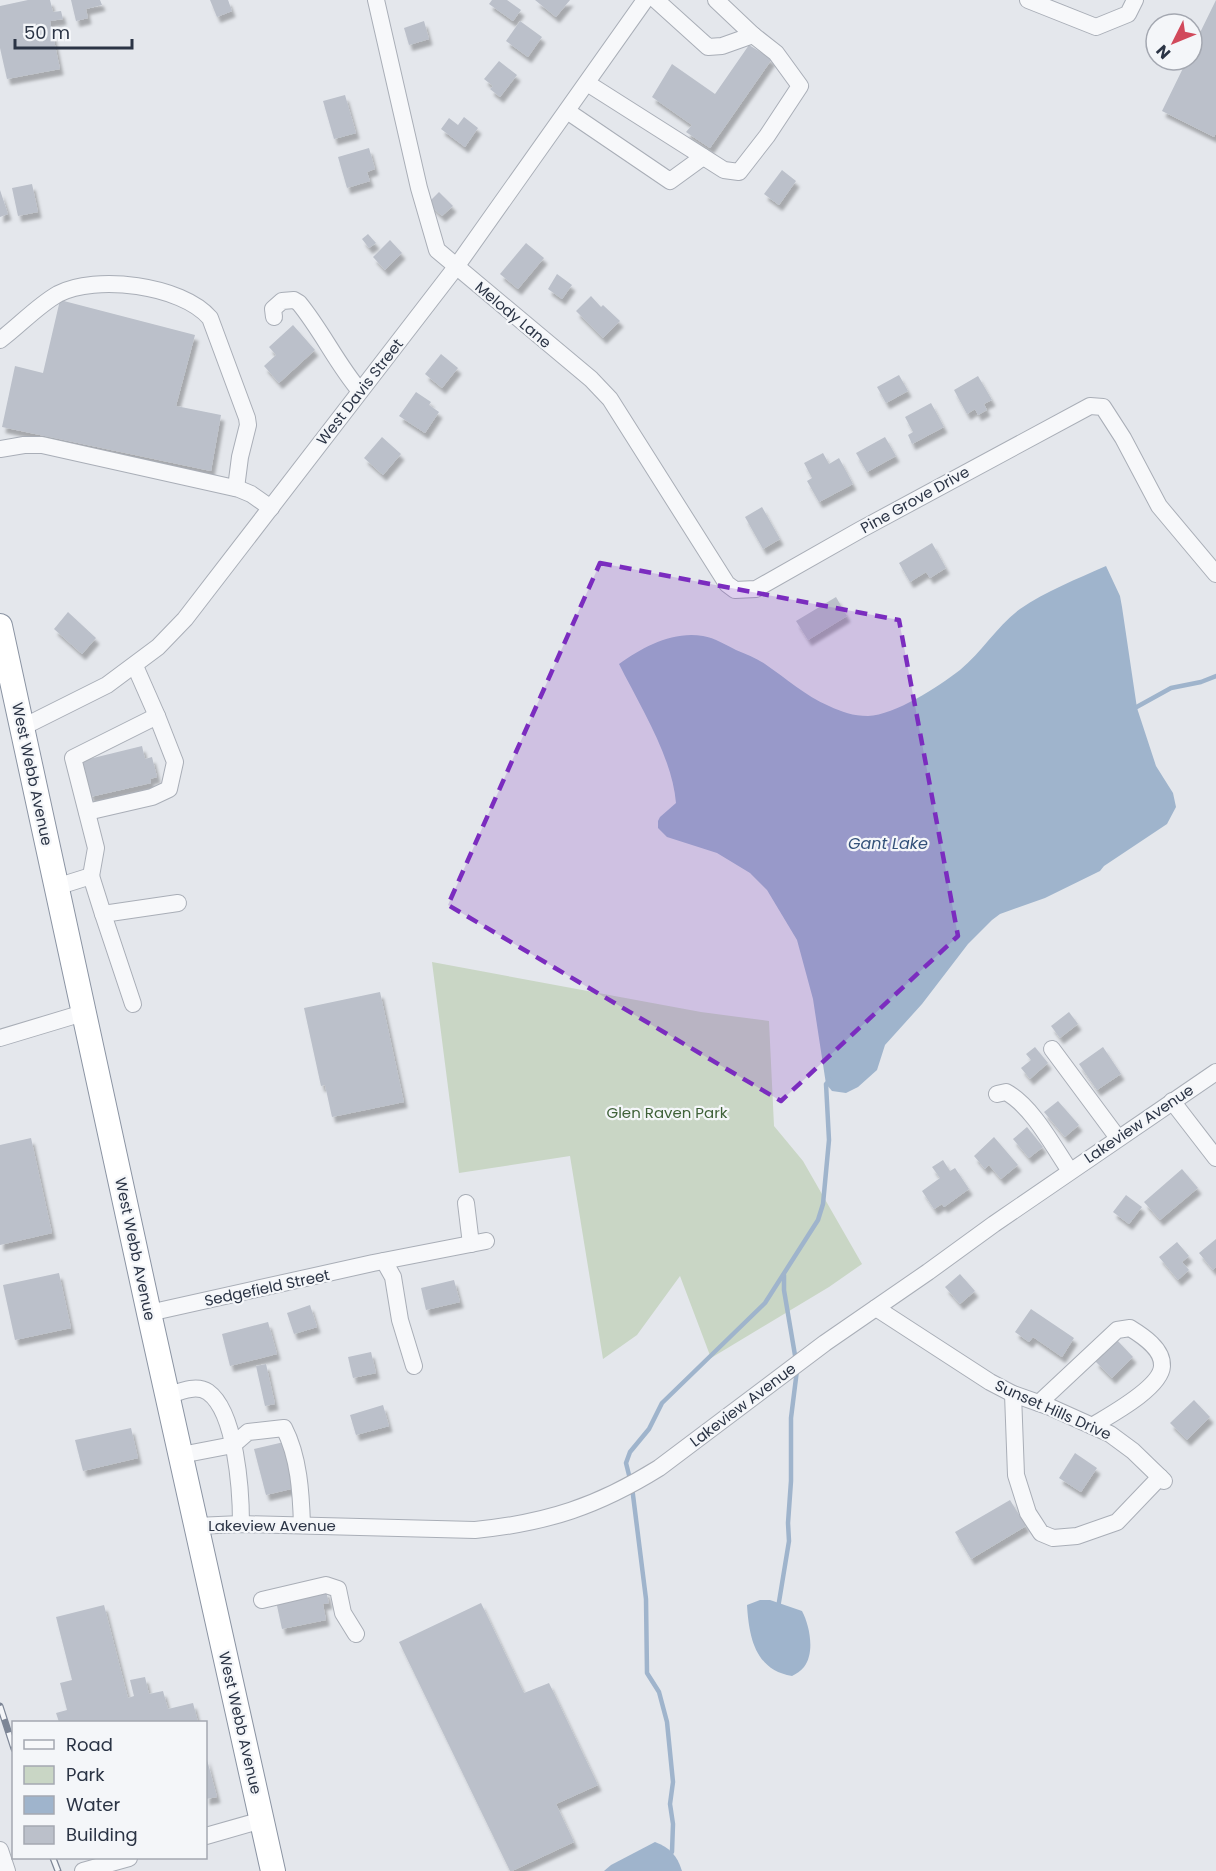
<svg xmlns="http://www.w3.org/2000/svg" width="1216" height="1871" font-family="Poppins,sans-serif">
  <defs>
    <filter id="shadow"><feDropShadow dx="3.5" dy="6" stdDeviation="1.5" flood-color="#0004"/></filter>
  </defs>
  <rect width="100%" height="100%" fill="#e4e7ec"/>
  <!-- green -->
  <polygon fill="#c9d6c5" points="432,962 701,1012 769,1021 774,1126 803,1161 862,1264 829,1287 711,1358 680,1276 637,1335 603,1359 570,1156 459,1173"/>
  <!-- water -->
  <g fill="#9fb4cc">
    <path d="M1106,566l14,30 2,11 15,101 19,58 17,27 3,14 -9,17 -63,42 -4,5 -55,27 -45,16 -8,6 -24,24 -46,60 -37,41 -8,25 -19,17 -12,6 -14,-2 -6,-7 -13,-85 -16,-59 -30,-50 -17,-17 -33,-20 -50,-16 -9,-9v-7l2,-4 16,-14c-4,-47 -36,-97 -57,-139 24,-17 53,-33 84,-28 12,2 23,9 33,14 10,4 20,8 29,14 22,15 39,31 64,42 13,6 24,10 39,10 27,-1 70,-29 92,-46 22,-18 37,-44 60,-61 26,-18 57,-30 86,-43z"/>
    <path d="M760,1600h10l32,11c8,15 13,42 2,56 -3,4 -8,7 -12,9 -37,-6 -43,-39 -45,-71z"/>
    <path d="M655,1842c15,6 22,13 27,29h-78l7,-6z"/>
  </g>
  <g fill="none" stroke-linecap="round" stroke-linejoin="round">
    <!-- stream -->
    <g stroke="#9fb4cc" stroke-width="4.5">
      <polyline points="1133,709 1171,688 1201,682 1216,676"/>
      <polyline points="784,1275 784,1290 796,1361"/>
      <polyline points="630,1479 626,1463 630,1452 649,1429 662,1403 765,1303 818,1220 823,1204 829,1140 826,1084 830,1080"/>
      <polyline points="632,1487 646,1599 647,1673 659,1692 667,1722 673,1782 670,1804 673,1824 672,1852 669,1855"/>
      <polyline points="778,1608 789,1541 788,1523 791,1481 791,1418 797,1370"/>
    </g>
  </g>
  <!-- building -->
  <g fill="#bbc0ca" filter="url(#shadow)">
    <polygon points="28,0 50,0 53,12 61,11 63,19 50,21 60,69 7,79 0,48 0,6"/>
    <polygon points="71,0 100,0 102,5 86,9 88,18 76,21"/>
    <polygon points="210,0 228,0 232,11 217,17"/>
    <polygon points="492,0 507,0 521,10 513,21 489,4"/>
    <polygon points="535,0 570,0 556,17"/>
    <polygon points="1216,0 1216,133 1214,137 1162,111 1187,60 1192,60 1192,49"/>
    <polygon points="424,21 429,39 409,45 404,28"/>
    <polygon points="520,21 542,37 528,57 506,41"/>
    <polygon points="749,45 772,59 710,148 686,132 692,125 652,97 672,64 715,94"/>
    <polygon points="499,61 517,75 500,97 490,89 493,86 484,79"/>
    <polygon points="345,95 356,133 334,139 323,101"/>
    <polygon points="464,117 478,128 465,147 441,129 449,118 458,125"/>
    <polygon points="369,148 375,169 367,172 370,181 347,188 338,157"/>
    <polygon points="782,170 796,181 779,205 764,194"/>
    <polygon points="32,184 38,212 18,216 12,188"/>
    <polygon points="0,190 8,214 0,217"/>
    <polygon points="439,192 453,206 442,216 428,203"/>
    <polygon points="368,234 376,243 369,248 362,239"/>
    <polygon points="390,240 402,253 385,270 373,257"/>
    <polygon points="526,243 544,258 518,289 500,274"/>
    <polygon points="557,274 572,285 562,299 548,289"/>
    <polygon points="591,296 601,307 603,305 620,321 603,338 576,311"/>
    <polygon points="60,300 195,335 176,406 221,415 211,471 2,427 15,366 43,373"/>
    <polygon points="293,325 315,350 279,383 264,366 276,355 269,347"/>
    <polygon points="441,354 458,368 442,388 425,374"/>
    <polygon points="899,375 908,391 886,403 877,387"/>
    <polygon points="978,376 992,400 984,404 987,410 978,415 975,409 967,414 954,390"/>
    <polygon points="416,392 431,402 429,405 439,412 425,433 399,416"/>
    <polygon points="931,403 944,427 912,444 908,435 913,432 905,417"/>
    <polygon points="382,437 401,454 383,475 364,458"/>
    <polygon points="885,437 896,456 867,472 856,453"/>
    <polygon points="823,453 829,464 839,458 853,484 819,502 807,481 812,478 804,463"/>
    <polygon points="762,507 780,539 763,549 745,517"/>
    <polygon points="932,543 946,568 930,578 926,572 910,582 899,563"/>
    <polygon points="836,597 847,616 808,640 796,621"/>
    <polygon points="68,612 96,638 82,654 54,629"/>
    <polygon points="142,746 145,759 152,757 157,777 150,779 151,783 90,797 81,761"/>
    <polygon points="380,992 404,1102 332,1117 325,1085 321,1086 304,1008"/>
    <polygon points="1069,1012 1078,1024 1060,1038 1051,1026"/>
    <polygon points="1035,1047 1048,1063 1030,1079 1021,1068 1031,1060 1026,1054"/>
    <polygon points="1103,1047 1121,1074 1097,1090 1079,1064"/>
    <polygon points="1058,1101 1079,1125 1065,1137 1044,1112"/>
    <polygon points="1027,1127 1043,1147 1029,1158 1013,1139"/>
    <polygon points="994,1137 1018,1165 1001,1179 989,1165 985,1169 974,1156"/>
    <polygon points="31,1138 52,1233 0,1245 0,1145"/>
    <polygon points="943,1160 950,1171 955,1168 969,1189 944,1207 942,1204 934,1209 922,1191 940,1178 932,1167"/>
    <polygon points="1182,1169 1198,1188 1160,1220 1144,1202"/>
    <polygon points="1126,1195 1142,1207 1129,1224 1113,1212"/>
    <polygon points="1216,1239 1216,1267 1213,1270 1199,1253"/>
    <polygon points="1177,1242 1189,1256 1182,1262 1189,1270 1178,1280 1159,1257"/>
    <polygon points="59,1273 71,1328 15,1340 3,1285"/>
    <polygon points="960,1274 975,1291 960,1304 945,1287"/>
    <polygon points="454,1280 460,1302 426,1310 421,1288"/>
    <polygon points="310,1305 317,1327 294,1334 287,1313"/>
    <polygon points="1031,1309 1074,1338 1062,1357 1033,1337 1029,1342 1015,1332"/>
    <polygon points="268,1322 277,1354 230,1366 222,1334"/>
    <polygon points="1117,1340 1133,1357 1112,1378 1095,1361"/>
    <polygon points="371,1352 376,1373 353,1378 348,1357"/>
    <polygon points="266,1364 275,1404 265,1406 256,1366"/>
    <polygon points="1194,1400 1210,1417 1187,1440 1170,1423"/>
    <polygon points="383,1405 389,1426 356,1435 350,1415"/>
    <polygon points="131,1428 138,1458 83,1471 75,1440"/>
    <polygon points="284,1442 295,1488 266,1495 254,1449"/>
    <polygon points="1075,1453 1097,1468 1081,1492 1059,1478"/>
    <polygon points="1010,1500 1026,1526 971,1559 955,1532"/>
    <polygon points="326,1591 329,1603 323,1604 326,1620 282,1629 276,1601"/>
    <polygon points="481,1603 524,1693 549,1683 598,1785 556,1804 574,1842 512,1871 510,1871 399,1642"/>
    <polygon points="104,1605 128,1698 134,1696 130,1680 145,1677 149,1694 163,1691 168,1709 193,1703 198,1722 59,1722 56,1713 67,1710 60,1683 72,1680 56,1617"/>
    <polygon points="206,1756 217,1797 206,1799"/>
  </g>
  <g fill="none" stroke-linecap="round" stroke-linejoin="round">
    <defs>
      <g id="minor">
        <polyline points="376,0 419,188 437,250 591,379 610,399 727,584 735,590 756,589 860,530 1090,406 1103,407 1123,438 1159,506 1216,574"/>
        <polyline points="656,0 708,47 722,46 753,35"/>
        <polyline points="1028,0 1096,27 1128,14 1135,0"/>
        <polyline points="587,83 724,170 739,172 767,136 800,86 776,53 753,35 716,0"/>
        <polyline points="567,111 670,181 703,157"/>
        <path d="M274,317l-1,-8 9,-8 12,-1 5,3c23,28 38,61 61,88"/>
        <path d="M0,340c19,-14 37,-34 58,-46 37,-20 124,-9 152,24l37,100 1,7 -8,32 -4,31"/>
        <polyline points="0,449 24,445 42,445 239,489 251,494 271,508"/>
        <polyline points="21,728 107,685 158,647 185,619 456,267 645,0"/>
        <polyline points="87,812 152,797 169,789 175,762 157,716 135,666"/>
        <polyline points="91,876 103,914"/>
        <polyline points="56,887 91,876 96,848 73,758 157,716"/>
        <polyline points="133,1004 103,914 178,903"/>
        <polyline points="0,1038 83,1013"/>
        <polyline points="1052,1049 1118,1138"/>
        <path d="M997,1094l9,-2c26,14 47,54 64,79"/>
        <polyline points="1172,1101 1216,1158"/>
        <polyline points="466,1203 471,1244"/>
        <polyline points="384,1261 393,1277 400,1320 414,1366"/>
        <polyline points="876,1308 990,1382 1013,1394 1050,1407 1110,1434 1133,1451 1164,1481"/>
        <polyline points="149,1313 373,1263 486,1241"/>
        <polyline points="1013,1394 1016,1475 1028,1513 1041,1533 1053,1538 1077,1536 1117,1522 1160,1477"/>
        <path d="M167,1396c12,-4 29,-12 41,-4 28,20 33,99 33,132"/>
        <path d="M1039,1403l78,-73 13,-2c13,8 33,21 32,38 -1,22 -52,49 -70,60"/>
        <path d="M181,1455l52,-10 15,-13 36,-4c15,29 17,65 18,97"/>
        <path d="M196,1526l45,-2 234,6c72,-7 123,-24 184,-62l166,-125 103,-71 66,-48 222,-152"/>
        <polyline points="262,1600 326,1585 338,1589 343,1613 356,1634"/>
        <polyline points="206,1836 262,1820"/>
        <polyline points="0,1850 7,1871"/>
        <polyline points="83,1871 129,1858"/>
      </g>
      <polyline id="highway" points="0,626 149,1313 273,1871"/>
    </defs>
    <!-- minor casing -->
    <use href="#minor" stroke="#a9aeb7" stroke-width="18"/>
    <!-- highway casing -->
    <use href="#highway" stroke="#8b94a3" stroke-width="26"/>
    <!-- minor -->
    <use href="#minor" stroke="#f7f8fa" stroke-width="16"/>
    <!-- highway -->
    <use href="#highway" stroke="#fff" stroke-width="24"/>
    <defs>
      <g id="rail">
        <polyline points="0,1706 14,1749"/>
        <polyline points="53,1858 58,1871"/>
      </g>
    </defs>
    <!-- rail casing -->
    <use href="#rail" stroke="#7d8696" stroke-width="7"/>
    <!-- rail -->
    <use href="#rail" stroke="#f4f6f9" stroke-width="4.5" stroke-dasharray="14" stroke-linecap="butt"/>
  </g>
  <!-- marked area -->
  <path fill="#7b2cbf" fill-opacity="0.2" stroke="#7b2cbf" stroke-width="4.5" stroke-dasharray="12 8" stroke-linejoin="round" d="M600,563l299,57 59,316 -177,165 -333,-196z"/>
  <g text-anchor="middle" stroke-width="4.5" stroke-linejoin="round" paint-order="stroke">
    <!-- street labels -->
    <g font-size="15" fill="#2b3445" stroke="#f4f6f9">
      <text transform="translate(513 315) rotate(40)" y="5">Melody Lane</text>
      <text transform="translate(360 392) rotate(-52)" y="5">West Davis Street</text>
      <text transform="translate(915 500) rotate(-29)" y="5">Pine Grove Drive</text>
      <text transform="translate(32 774) rotate(78)" y="5">West Webb Avenue</text>
      <text transform="translate(1139 1124) rotate(-34)" y="5">Lakeview Avenue</text>
      <text transform="translate(135 1249) rotate(78)" y="5">West Webb Avenue</text>
      <text transform="translate(267 1288) rotate(-12)" y="5">Sedgefield Street</text>
      <text transform="translate(743 1405) rotate(-37)" y="5">Lakeview Avenue</text>
      <text transform="translate(1053 1410) rotate(24)" y="5">Sunset Hills Drive</text>
      <text x="272" y="1531">Lakeview Avenue</text>
      <text transform="translate(240 1723) rotate(77)" y="5">West Webb Avenue</text>
    </g>
    <!-- park labels -->
    <g font-size="15" fill="#3f6138" stroke="#f4f6f9">
      <text x="667" y="1118">Glen Raven Park</text>
    </g>
    <!-- water labels -->
    <g font-size="16" font-style="italic" fill="#34527a" stroke="#f4f6f9">
      <text x="888" y="849">Gant Lake</text>
    </g>
  </g>
  <!-- legend -->
  <rect x="12" y="1721" width="195" height="138" fill="#f4f6f9" stroke="#a4a8b1" stroke-width="1.5"/>
  <rect x="24" y="1740" width="30" height="9" fill="#f7f8fa" stroke="#a4a8b1" stroke-width="1.5"/>
  <text x="66" y="1751" font-size="18" fill="#2b3445">Road</text>
  <rect x="24" y="1766" width="30" height="18" fill="#c9d6c5" stroke="#a4a8b1" stroke-width="1.5"/>
  <text x="66" y="1781" font-size="18" fill="#2b3445">Park</text>
  <rect x="24" y="1796" width="30" height="18" fill="#9fb4cc" stroke="#a4a8b1" stroke-width="1.5"/>
  <text x="66" y="1811" font-size="18" fill="#2b3445">Water</text>
  <rect x="24" y="1826" width="30" height="18" fill="#bbc0ca" stroke="#a4a8b1" stroke-width="1.5"/>
  <text x="66" y="1841" font-size="18" fill="#2b3445">Building</text>
  <!-- north arrow -->
  <g transform="translate(1174 42) rotate(227)"><circle r="28" fill="#f4f6f9" stroke="#a4a8b1" stroke-width="1.5"/>
  <path d="M0-4.5L10 22L0 15L-10 22Z" fill="#d1495b"/>
  <text y="-9" font-size="16" font-weight="bold" text-anchor="middle" fill="#2b3445">N</text>
  </g>
  <!-- scale -->
  <path d="M15 39v9h117v-9" fill="none" stroke="#2b3445" stroke-width="3"/>
  <text x="24" y="39" font-size="18" fill="#2b3445" stroke="#f4f6f9" stroke-width="4.5" paint-order="stroke">50 m</text>
</svg>
